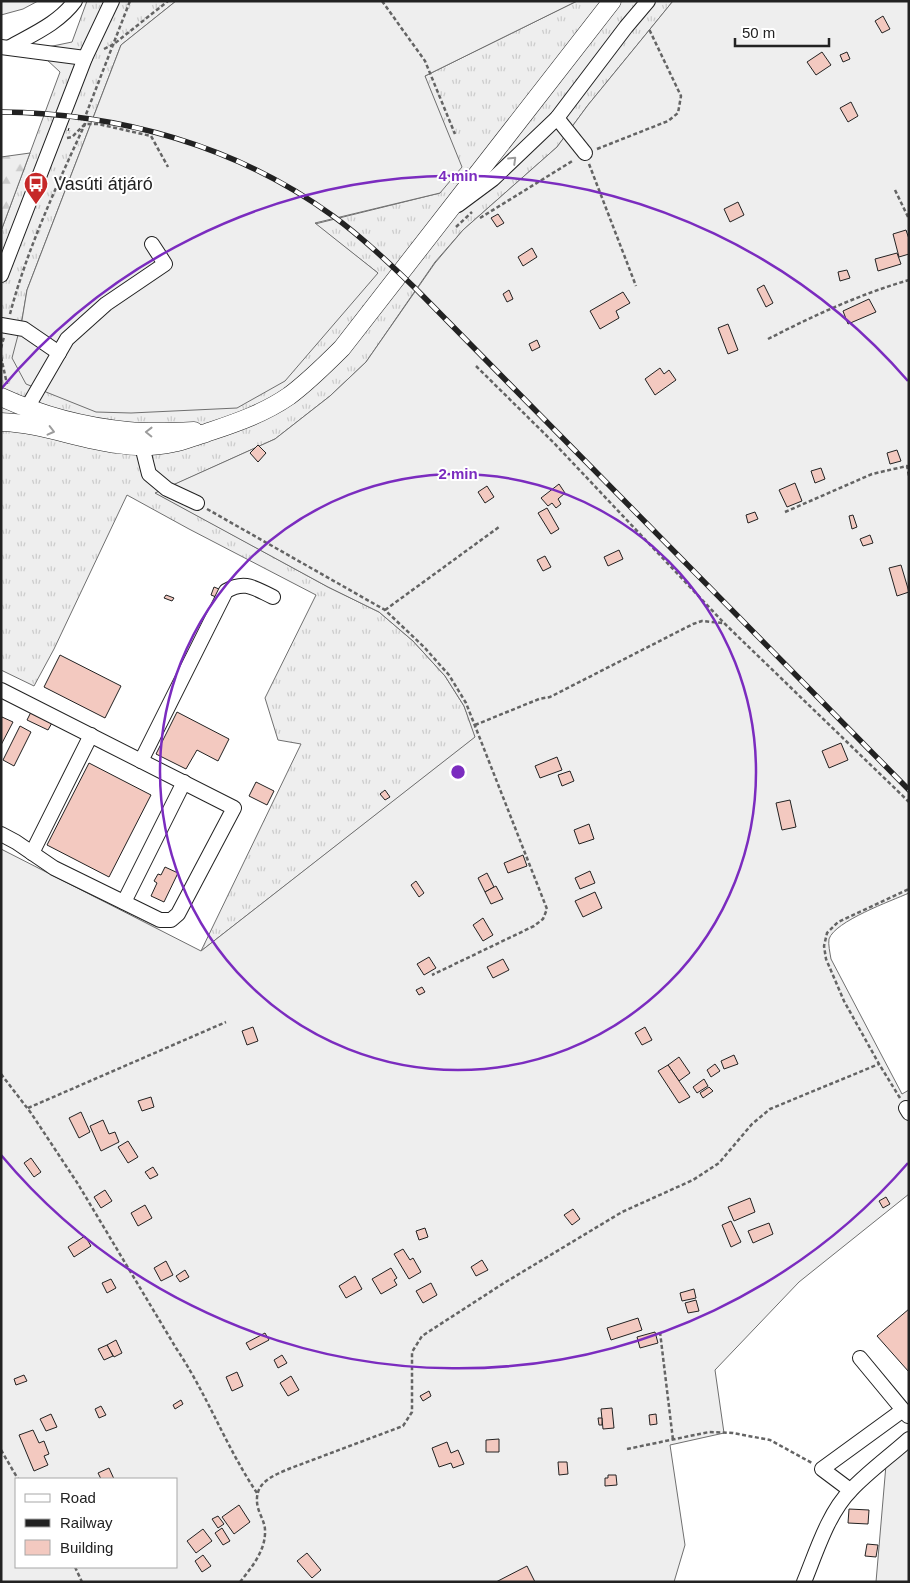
<svg xmlns="http://www.w3.org/2000/svg" width="910" height="1583" font-family="Helvetica,sans-serif">
  <defs>
    <pattern id="grass-tufts" width="24" height="20" patternUnits="userSpaceOnUse" patternTransform="scale(1.25)"><rect width="24" height="20" fill="#eee"/><path d="M3 7l-1-3M5 7V3M7 7l1-3M15 17l-1-3M17 17v-4M19 17l1-3" fill="none" stroke="#ccc"/></pattern>
    <pattern id="forest-firs" width="22" height="20" patternUnits="userSpaceOnUse" patternTransform="scale(1.25)"><rect width="22" height="20" fill="#eee"/><path d="M5 1l3.5 6h-7zM16 11l3.5 6h-7z" fill="#ccc"/></pattern>
  </defs>
  <rect width="100%" height="100%" fill="#fff"/>
  <!-- grass -->
  <polygon fill="url(#grass-tufts)" stroke="#6f6f6f" points="87,1 176,1 121,45 27,290 22,320 378,273 315,224 440,193 425,76 577,1 673,1 588,105 557,147 463,230 435,262 366,362 330,396 275,439 156,493 328,587 379,612 413,641 445,676 464,706 476,737 201,951 301,744 278,740 265,698 316,595 189,529 127,495 54,649 34,686 1,670 1,231 60,72 46,59 48,47 72,42"/>
  <!-- forest -->
  <polygon fill="url(#forest-firs)" stroke="#6f6f6f" points="30,153 1,231 1,157"/>
  <!-- garden -->
  <g fill="#eee" stroke="#6f6f6f" fill-rule="evenodd">
    <polygon points="1,1 38,1 23,9 1,15"/>
    <polygon points="176,1 577,1 425,76 462,167 440,193 315,223 378,273 285,381 237,408 131,413 96,412 26,384 12,358 22,320 27,290 121,45"/>
    <path d="M673,1h236v892c-18,8 -74,28 -80,46 -1,5 1,14 2,20l71,135 7,-4v104l-110,88 -84,88 9,63 -54,12 15,100 -11,37h-673v-733l200,102 274,-214 -11,-31 -19,-30 -32,-35 -34,-29 -51,-25 -173,-94 120,-54 55,-43 36,-34 69,-99 28,-33 94,-83 31,-42zM16,1479h160v88h-160z"/>
    <polygon points="909,1434 909,1582 876,1582 887,1453"/>
  </g>
  <!-- building -->
  <g fill="#f3c9c0" stroke="#222">
    <polygon points="883,16 890,29 882,33 875,21"/>
    <polygon points="822,52 831,65 816,75 807,62"/>
    <polygon points="847,52 850,59 843,62 840,55"/>
    <polygon points="851,102 858,116 848,122 840,108"/>
    <polygon points="738,202 744,215 730,222 724,209"/>
    <polygon points="498,214 504,223 497,227 491,218"/>
    <polygon points="906,230 909,239 909,254 899,257 893,234"/>
    <polygon points="532,248 537,257 523,266 518,257"/>
    <polygon points="897,253 901,264 878,271 875,259"/>
    <polygon points="847,270 850,278 840,281 838,272"/>
    <polygon points="764,285 773,303 766,307 757,289"/>
    <polygon points="509,290 513,299 507,302 503,294"/>
    <polygon points="623,292 630,303 616,311 619,318 600,329 590,311"/>
    <polygon points="869,299 876,312 848,324 843,311"/>
    <polygon points="728,324 738,350 728,354 718,328"/>
    <polygon points="537,340 540,347 532,351 529,344"/>
    <polygon points="660,368 664,374 669,370 676,380 655,395 645,379"/>
    <polygon points="258,445 266,453 258,462 250,453"/>
    <polygon points="897,450 901,461 890,464 887,453"/>
    <polygon points="821,468 825,479 815,483 811,471"/>
    <polygon points="795,483 802,501 787,507 779,490"/>
    <polygon points="559,484 565,493 558,499 561,504 556,508 552,503 548,506 541,498"/>
    <polygon points="487,486 494,497 485,503 478,492"/>
    <polygon points="547,508 559,529 551,534 538,513"/>
    <polygon points="755,512 758,519 748,523 746,515"/>
    <polygon points="853,515 857,527 852,529 849,516"/>
    <polygon points="870,535 873,543 863,546 860,539"/>
    <polygon points="619,550 623,559 608,566 604,557"/>
    <polygon points="545,556 551,567 543,571 537,560"/>
    <polygon points="901,565 909,592 897,596 889,568"/>
    <polygon points="214,587 219,589 216,597 211,595"/>
    <polygon points="166,595 174,598 172,601 164,598"/>
    <polygon points="60,655 121,686 105,718 44,687"/>
    <polygon points="32,710 53,721 48,730 27,720"/>
    <polygon points="177,712 229,739 218,761 197,750 186,769 156,754"/>
    <polygon points="2,717 13,722 1,745 1,719"/>
    <polygon points="20,726 31,732 14,766 3,760"/>
    <polygon points="841,743 848,760 829,768 822,751"/>
    <polygon points="557,757 562,770 540,778 535,766"/>
    <polygon points="89,763 151,795 109,877 47,845"/>
    <polygon points="570,771 574,781 562,786 558,775"/>
    <polygon points="256,782 274,791 267,805 249,796"/>
    <polygon points="385,790 390,797 385,800 380,794"/>
    <polygon points="790,800 796,827 782,830 776,803"/>
    <polygon points="589,824 594,839 579,844 574,830"/>
    <polygon points="523,855 527,866 508,873 504,863"/>
    <polygon points="165,867 178,873 164,902 151,896 157,883 154,881 158,874 161,875"/>
    <polygon points="590,871 595,883 580,889 575,878"/>
    <polygon points="487,873 494,887 485,892 478,878"/>
    <polygon points="416,881 424,893 419,897 411,885"/>
    <polygon points="496,886 503,899 491,904 485,892"/>
    <polygon points="595,892 602,908 583,917 575,901"/>
    <polygon points="483,918 493,935 483,941 473,925"/>
    <polygon points="429,957 436,968 424,975 417,964"/>
    <polygon points="503,959 509,970 493,978 487,967"/>
    <polygon points="422,987 425,992 419,995 416,990"/>
    <polygon points="253,1027 258,1041 247,1045 242,1031"/>
    <polygon points="645,1027 652,1040 642,1045 635,1033"/>
    <polygon points="734,1055 738,1064 724,1069 721,1061"/>
    <polygon points="679,1057 690,1073 679,1081 668,1065"/>
    <polygon points="715,1064 720,1071 711,1077 707,1070"/>
    <polygon points="668,1065 690,1097 679,1103 658,1071"/>
    <polygon points="704,1079 708,1086 697,1093 693,1087"/>
    <polygon points="709,1087 713,1091 703,1098 700,1093"/>
    <polygon points="151,1097 154,1107 142,1111 138,1101"/>
    <polygon points="81,1112 90,1132 79,1138 69,1118"/>
    <polygon points="103,1120 109,1134 115,1132 119,1142 101,1151 90,1126"/>
    <polygon points="128,1141 138,1157 128,1163 118,1147"/>
    <polygon points="31,1158 41,1172 34,1177 24,1163"/>
    <polygon points="153,1167 158,1175 150,1179 145,1172"/>
    <polygon points="105,1190 112,1201 101,1208 94,1197"/>
    <polygon points="886,1197 890,1204 883,1208 879,1201"/>
    <polygon points="750,1198 755,1212 734,1221 728,1207"/>
    <polygon points="145,1205 152,1218 138,1226 131,1213"/>
    <polygon points="573,1209 580,1219 572,1225 564,1215"/>
    <polygon points="731,1221 741,1242 731,1247 722,1225"/>
    <polygon points="769,1223 773,1234 753,1243 748,1231"/>
    <polygon points="425,1228 428,1237 419,1240 416,1231"/>
    <polygon points="85,1236 91,1246 74,1257 68,1247"/>
    <polygon points="403,1249 410,1260 413,1258 421,1272 409,1279 394,1254"/>
    <polygon points="482,1260 488,1270 476,1276 471,1267"/>
    <polygon points="166,1261 173,1275 161,1281 154,1268"/>
    <polygon points="391,1268 397,1278 394,1280 397,1285 381,1294 372,1279"/>
    <polygon points="185,1270 189,1277 180,1282 176,1276"/>
    <polygon points="355,1276 362,1289 346,1298 339,1286"/>
    <polygon points="111,1279 116,1288 107,1293 102,1283"/>
    <polygon points="431,1283 437,1295 423,1303 416,1291"/>
    <polygon points="694,1289 696,1298 682,1301 680,1293"/>
    <polygon points="696,1300 699,1311 688,1313 685,1303"/>
    <polygon points="909,1309 909,1372 877,1336"/>
    <polygon points="638,1318 642,1330 611,1340 607,1328"/>
    <polygon points="655,1332 658,1343 640,1348 637,1337"/>
    <polygon points="265,1333 269,1340 250,1350 246,1343"/>
    <polygon points="116,1340 122,1353 114,1357 107,1345"/>
    <polygon points="107,1345 113,1356 104,1360 98,1349"/>
    <polygon points="282,1355 287,1363 278,1368 274,1360"/>
    <polygon points="237,1372 243,1386 232,1391 226,1377"/>
    <polygon points="24,1375 27,1381 16,1385 14,1379"/>
    <polygon points="291,1376 299,1390 288,1396 280,1383"/>
    <polygon points="429,1391 431,1396 423,1401 420,1396"/>
    <polygon points="181,1400 183,1404 175,1409 173,1405"/>
    <polygon points="101,1406 106,1415 99,1418 95,1409"/>
    <polygon points="612,1408 614,1428 603,1429 601,1409"/>
    <polygon points="51,1414 57,1427 46,1431 40,1419"/>
    <polygon points="656,1414 657,1424 650,1425 649,1415"/>
    <polygon points="598,1418 602,1418 602,1425 599,1425"/>
    <polygon points="33,1430 39,1443 44,1441 49,1454 44,1456 48,1465 34,1471 19,1435"/>
    <polygon points="499,1439 499,1452 486,1452 486,1440"/>
    <polygon points="447,1442 451,1453 458,1450 464,1464 453,1468 451,1463 439,1467 432,1448"/>
    <polygon points="558,1462 567,1462 568,1474 559,1475"/>
    <polygon points="109,1468 114,1479 101,1479 98,1473"/>
    <polygon points="608,1475 616,1475 617,1485 605,1486 605,1478 608,1478"/>
    <polygon points="239,1505 250,1522 234,1534 222,1517"/>
    <polygon points="849,1509 869,1510 868,1524 848,1523"/>
    <polygon points="218,1516 224,1524 218,1528 212,1519"/>
    <polygon points="222,1528 230,1541 223,1545 215,1533"/>
    <polygon points="203,1529 212,1541 196,1553 187,1541"/>
    <polygon points="867,1544 878,1545 876,1557 865,1556"/>
    <polygon points="307,1553 321,1570 312,1578 297,1561"/>
    <polygon points="203,1555 211,1566 202,1572 195,1561"/>
    <polygon points="527,1566 535,1582 496,1582"/>
  </g>
  <g fill="none" stroke-linecap="round" stroke-linejoin="round">
    <defs>
      <g id="minor">
        <polyline points="1,47 85,58"/>
        <path d="M10,47c23,-13 49,-24 65,-46"/>
        <polyline points="557,118 585,153"/>
        <polyline points="458,205 493,179 557,118 626,27 648,1"/>
        <polyline points="1,275 85,58 112,1"/>
        <polyline points="1,325 24,329 59,353"/>
        <polyline points="27,408 67,339 106,304 165,264 152,244"/>
        <polyline points="142,446 149,474 167,489 197,503"/>
        <polyline points="1,690 234,808 178,914 171,920 160,920 54,868 16,842 1,834"/>
        <path d="M141,761l85,-170c19,-11 28,-3 47,6"/>
        <polyline points="32,853 91,735"/>
        <polyline points="124,902 184,782"/>
        <polyline points="906,1108 909,1113"/>
        <polyline points="860,1358 908,1416"/>
        <polyline points="850,1490 822,1469 903,1410"/>
        <path d="M804,1582c12,-29 24,-69 47,-92 17,-18 39,-34 58,-51"/>
      </g>
      <g id="major">
        <path d="M1,397c39,18 85,30 127,34 22,2 45,1 66,0"/>
        <path d="M1,422c39,1 77,17 116,22 18,3 38,3 56,-1 11,-2 22,-7 33,-10 29,-10 57,-19 83,-37 19,-14 36,-31 53,-48l270,-347"/>
      </g>
    </defs>
    <!-- minor casing -->
    <use href="#minor" stroke="#222" stroke-width="16"/>
    <!-- major casing -->
    <use href="#major" stroke="#222" stroke-width="19"/>
    <!-- path -->
    <g stroke="#646464" stroke-width="2.5" stroke-dasharray="4 2.5" stroke-linecap="butt">
      <polyline points="382,1 425,61 455,134"/>
      <polyline points="104,49 114,44 168,1"/>
      <polyline points="67,138 72,137 85,124 98,124 151,136 168,167"/>
      <polyline points="597,149 668,121 678,113 681,96 649,29"/>
      <polyline points="589,164 636,286"/>
      <polyline points="895,190 909,219"/>
      <polyline points="480,218 574,160"/>
      <polyline points="456,227 472,212"/>
      <path d="M10,314c17,-65 47,-129 75,-190v-7l45,-116"/>
      <path d="M768,339c45,-23 92,-45 141,-59"/>
      <polyline points="1,348 4,337"/>
      <polyline points="1,357 7,384"/>
      <polyline points="476,366 554,443 724,623 909,802"/>
      <polyline points="207,509 385,610 424,647 449,675 466,703 547,909 543,919 534,926 432,975"/>
      <polyline points="785,512 872,474 907,466 909,476"/>
      <polyline points="385,610 499,527"/>
      <polyline points="475,725 539,699 550,697 693,624 702,621 723,623"/>
      <path d="M1,1074l30,39 47,71 98,164c31,46 50,99 81,145"/>
      <polyline points="900,1098 879,1064 844,1001 826,959 824,946 827,933 838,922 909,889"/>
      <polyline points="28,1108 226,1022"/>
      <polyline points="660,1332 673,1440"/>
      <polyline points="627,1449 709,1432 733,1433 770,1440 812,1463"/>
      <polyline points="1,1450 18,1479"/>
      <polyline points="75,1567 82,1582"/>
      <path d="M240,1582c12,-15 26,-32 25,-52 0,-7 -5,-15 -7,-22 -6,-25 14,-32 33,-40l112,-42 9,-14v-60l10,-16 82,-53 118,-71 71,-32 26,-17 33,-39 18,-15 109,-45"/>
    </g>
    <!-- minor -->
    <use href="#minor" stroke="#fff" stroke-width="14"/>
    <!-- major -->
    <use href="#major" stroke="#fff" stroke-width="18"/>
    <defs>
      <path id="rail" d="M1,112c118,1 236,34 332,104 30,22 56,47 83,73l493,501"/>
    </defs>
    <!-- rail casing -->
    <use href="#rail" stroke="#222" stroke-width="5.5"/>
    <!-- rail -->
    <use href="#rail" stroke="#fff" stroke-width="4" stroke-dasharray="11" stroke-linecap="butt"/>
    <!-- fence -->
    <polyline stroke="#222" stroke-width="1" stroke-dasharray="6 2.5" stroke-linecap="butt" points="68,131 69,128"/>
  </g>
  <!-- one-way arrows -->
  <defs><path id="oneway-chevron" d="M-2-3.5L2.5 0L-2 3.5" fill="none" stroke-width="1.6" stroke-linecap="round" stroke-linejoin="round" transform="scale(1.25)"/></defs>
  <g stroke="#9c9c9c">
    <use href="#oneway-chevron" transform="translate(513 160) rotate(-44)"/>
    <use href="#oneway-chevron" transform="translate(51 431) rotate(14)"/>
    <use href="#oneway-chevron" transform="translate(149 432) rotate(-179)"/>
  </g>
  <!-- distance rings -->
  <g fill="none" stroke="#7b2cbf" stroke-width="2.5">
    <circle cx="458" cy="772" r="298"/>
    <path d="M908 1163A596 596 0 0 1 1 1155M1 389A596 596 0 0 1 908 381"/>
  </g>
  <!-- icons -->
  <defs>
    <symbol id="bus-pin" viewBox="-11 -11 22 30"><path d="M0 17L-7.5 6A9.5 9.5 0 1 1 7.5 6Z" fill="#c62828" stroke="#fff"/><path d="M-5-6H5V4H4V6H2V4H-2V6H-4V4H-5ZM-3.5-4V0h7V-4ZM-3.5 1.2v1.5H-2V1.2ZM2 1.2v1.5H3.5V1.2Z" fill="#fff"/></symbol>
  </defs>
  <g fill-rule="evenodd">
    <use href="#bus-pin" x="22" y="170" width="28" height="38"/>
  </g>
  <g text-anchor="middle" stroke-width="4" stroke-linejoin="round" paint-order="stroke">
    <!-- poi labels -->
    <g font-size="18" fill="#222" stroke="#fff" text-anchor="start">
      <text x="54" y="190">Vasúti átjáró</text>
    </g>
  </g>
  <circle cx="458" cy="772" r="8" fill="#7b2cbf" stroke="#fff" stroke-width="2.5"/>
  <g font-size="15" text-anchor="middle" font-weight="bold" fill="#7b2cbf" stroke="#fff" stroke-width="4" stroke-linejoin="round" paint-order="stroke">
    <text x="458" y="181">4 min</text>
    <text x="458" y="479">2 min</text>
  </g>
  <!-- border -->
  <rect width="910" height="1583" fill="none" stroke="#222222" stroke-width="5"/>
  <!-- legend -->
  <rect x="15" y="1478" width="162" height="90" fill="#ffffff" stroke="#a7a7a7"/>
  <rect x="25" y="1494" width="25" height="8" fill="#ffffff" stroke="#a7a7a7"/>
  <text x="60" y="1503" font-size="15" fill="#222222">Road</text>
  <rect x="25" y="1519" width="25" height="8" fill="#222222" stroke="#a7a7a7"/>
  <text x="60" y="1528" font-size="15" fill="#222222">Railway</text>
  <rect x="25" y="1540" width="25" height="15" fill="#f3c9c0" stroke="#a7a7a7"/>
  <text x="60" y="1553" font-size="15" fill="#222222">Building</text>
  <!-- scale -->
  <path d="M735 38v8h94v-8" fill="none" stroke="#222222" stroke-width="2.5"/>
  <text x="742" y="38" font-size="15" fill="#222222" stroke="#ffffff" stroke-width="4" paint-order="stroke">50 m</text>
</svg>
